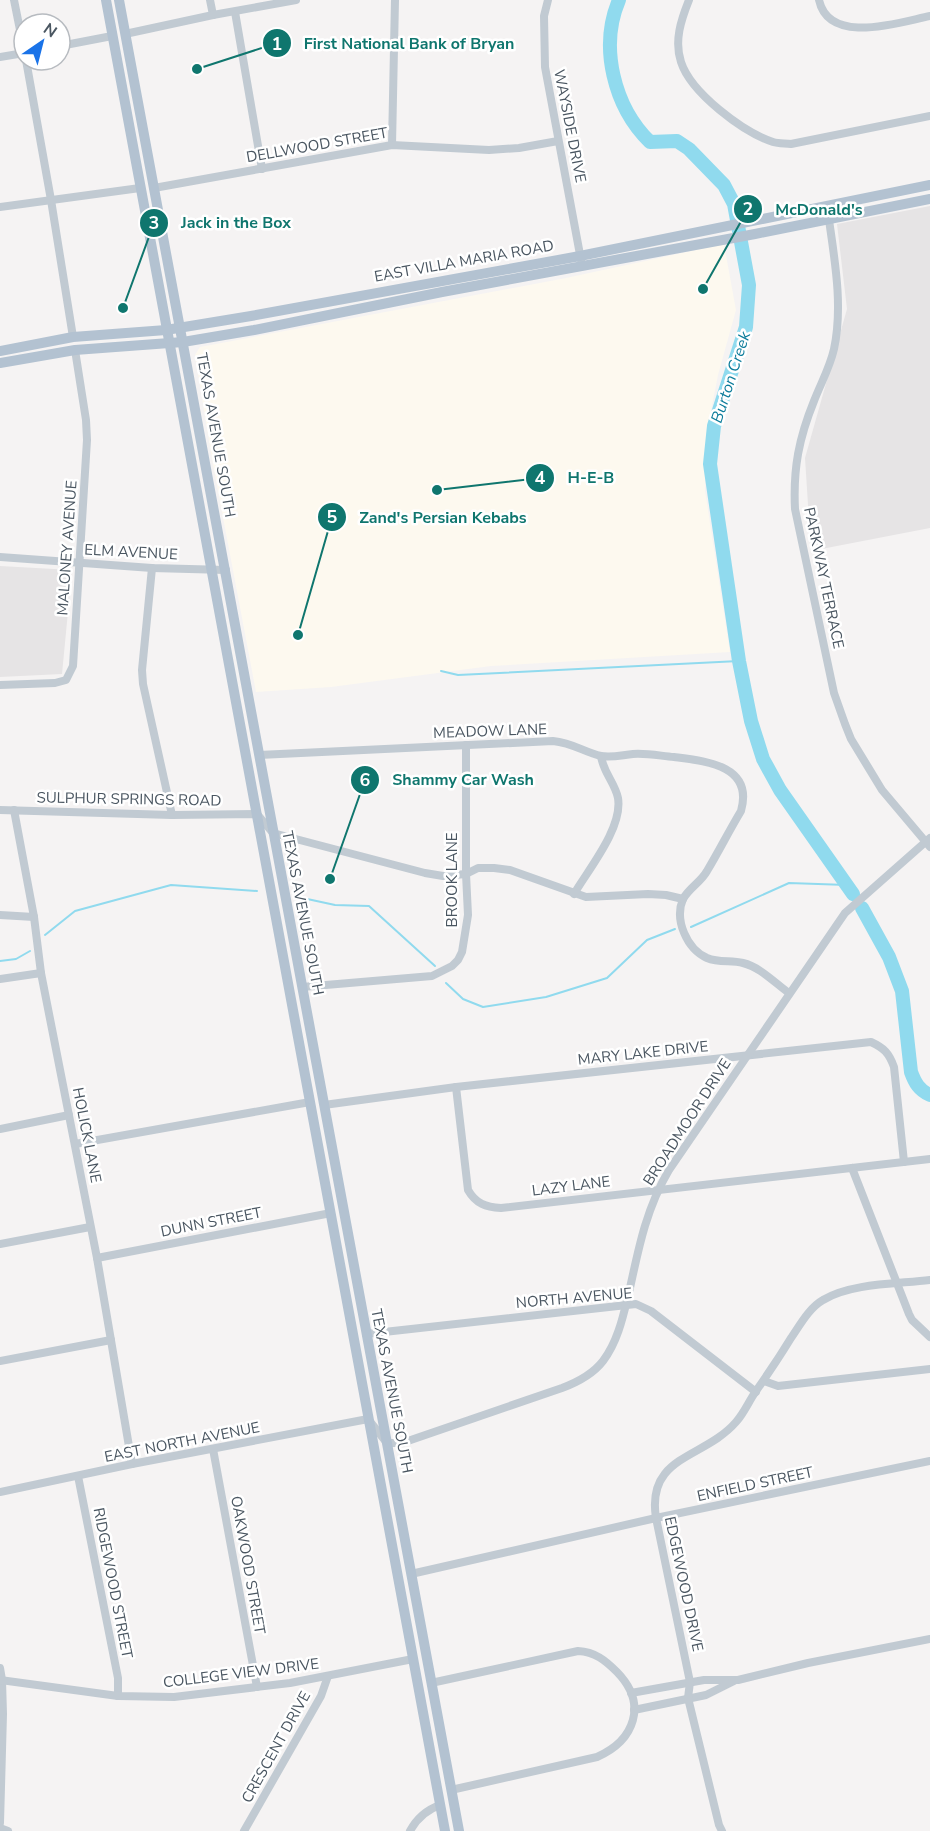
<svg xmlns="http://www.w3.org/2000/svg" width="930" height="1831" font-family="'Nunito Sans',sans-serif">
  <rect width="100%" height="100%" fill="#f5f3f3"/>
  <!-- commercial -->
  <polygon fill="#fdf9ef" points="724,244 736,310 718,375 706,437 705,491 730,652 491,666 331,687 256,692 212,459 195,355 200,347 566,278"/>
  <!-- education -->
  <g fill="#e6e4e5">
    <polygon points="930,206 930,528 811,551 805,458 847,309 837,224"/>
    <polygon points="0,566 72,570 62,674 0,677"/>
  </g>
  <g fill="none" stroke-linecap="round" stroke-linejoin="round">
    <!-- stream -->
    <g stroke="#90daee" stroke-width="2">
      <polyline points="441,671 458,675 739,661"/>
      <polyline points="298,897 335,905 369,906 435,966"/>
      <polyline points="691,927 789,883 847,885"/>
      <polyline points="45,935 75,911 171,885 257,891"/>
      <polyline points="0,961 16,959 30,951"/>
      <polyline points="446,983 463,999 483,1007 546,997 607,978 647,940 675,929"/>
    </g>
    <!-- river -->
    <g stroke="#90daee" stroke-width="14">
      <path d="M619,0c-20,47 -5,107 31,142l27,-1 12,8 35,36 10,19 15,81 -3,42 -32,99 -4,38 29,197 12,60 12,38 17,31 73,104"/>
      <path d="M862,908l27,49 13,34 9,81c4,11 8,18 19,23"/>
    </g>
    <!-- minor -->
    <g stroke="#c1cad2" stroke-width="8">
      <polyline points="14,0 24,50"/>
      <polyline points="210,0 213,15"/>
      <polyline points="548,0 544,16 545,67 581,260"/>
      <path d="M689,0c-8,20 -15,41 -8,62 10,31 62,70 92,80 6,2 13,1 18,2l139,-28"/>
      <path d="M819,0c10,46 81,22 111,16"/>
      <polyline points="235,12 262,169"/>
      <polyline points="125,34 213,15 296,0"/>
      <polyline points="60,46 112,36"/>
      <polyline points="0,57 24,53"/>
      <polyline points="26,60 51,200 73,337"/>
      <polyline points="392,145 395,0"/>
      <polyline points="154,188 392,145 489,150 519,148 558,141"/>
      <polyline points="0,207 140,188"/>
      <path d="M829,220c6,42 14,87 5,129 -4,18 -13,34 -20,52 -15,37 -21,67 -19,108l39,184 11,31 6,15 31,51 48,57"/>
      <polyline points="0,557 152,568 226,570"/>
      <polyline points="152,568 142,670 143,684 172,815"/>
      <polyline points="0,685 55,683 66,680 73,666 87,440 86,420 75,350"/>
      <path d="M259,755l294,-14c20,2 31,11 48,15 11,2 21,-1 32,-2 14,-1 28,2 41,3 31,4 80,8 67,54 -12,20 -22,40 -34,60 -6,11 -18,17 -24,28 -9,21 4,50 24,59 12,5 24,2 36,5 17,4 32,20 46,30"/>
      <polyline points="0,810 172,815 257,814 273,833 425,873 443,876 466,874 478,868 494,868 510,870 586,897 648,894 666,895 683,899"/>
      <polyline points="14,810 34,917 41,973 97,1258 132,1464"/>
      <path d="M574,894c14,-24 49,-66 44,-96 -3,-15 -15,-26 -17,-42"/>
      <polyline points="0,915 34,917"/>
      <polyline points="0,979 41,973"/>
      <polyline points="302,987 432,976 452,966 458,960 462,952 468,915 466,874 466,745"/>
      <path d="M456,1087l12,103c8,14 18,17 33,18l429,-49"/>
      <path d="M324,1105l132,-18 415,-45c13,6 18,11 23,25l10,95"/>
      <polyline points="0,1129 69,1115"/>
      <polyline points="75,1144 310,1102"/>
      <polyline points="852,1168 909,1314 912,1320 930,1337"/>
      <polyline points="0,1244 90,1227"/>
      <polyline points="97,1258 331,1213"/>
      <polyline points="366,1334 636,1304 651,1311 756,1392"/>
      <polyline points="0,1361 111,1340"/>
      <polyline points="764,1381 778,1386 930,1369"/>
      <polyline points="213,1449 257,1687"/>
      <polyline points="78,1476 118,1678 118,1696"/>
      <path d="M0,1492l132,-28 236,-45 19,24h15l160,-55c16,-6 31,-14 41,-27 16,-21 21,-49 27,-73 9,-42 17,-81 39,-118l176,-257 85,-75"/>
      <polyline points="411,1574 656,1518 930,1461"/>
      <polyline points="0,1668 2,1680 3,1714 0,1823"/>
      <polyline points="0,1680 118,1696 174,1697 290,1683 413,1659"/>
      <path d="M431,1683l147,-32c17,1 27,9 39,21 31,32 18,68 -20,85l-146,33"/>
      <polyline points="631,1693 704,1680 738,1680 808,1663 930,1639"/>
      <polyline points="634,1710 706,1695 734,1681"/>
      <polyline points="0,1828 8,1831"/>
      <polyline points="244,1831 321,1696 328,1676"/>
      <path d="M410,1831c7,-13 16,-21 30,-26"/>
      <path d="M722,1831l-3,-6 -31,-127 2,-16 -34,-164c-10,-63 48,-59 80,-96 8,-9 13,-21 20,-31 12,-17 24,-35 35,-53 9,-13 18,-30 32,-38 28,-17 75,-16 107,-20"/>
    </g>
    <!-- major -->
    <g stroke="#b3c2d1" stroke-width="10">
      <polyline points="106,0 445,1831"/>
      <polyline points="119,0 459,1831"/>
      <polyline points="0,351 73,337 166,330 251,316 580,256 930,185"/>
      <polyline points="0,363 75,350 183,342 254,330 442,292 755,234 930,199"/>
    </g>
  </g>
  <g text-anchor="middle" stroke-width="5" stroke-linejoin="round" paint-order="stroke">
    <!-- street labels -->
    <g font-size="15" fill="#4a5661" stroke="#fff">
      <text transform="translate(570 126) rotate(79)" y="5">WAYSIDE DRIVE</text>
      <text transform="translate(317 145) rotate(-10)" y="5">DELLWOOD STREET</text>
      <text transform="translate(464 261) rotate(-10)" y="5">EAST VILLA MARIA ROAD</text>
      <text transform="translate(216 435) rotate(80)" y="5">TEXAS AVENUE SOUTH</text>
      <text transform="translate(67 548) rotate(-86)" y="5">MALONEY AVENUE</text>
      <text transform="translate(131 552) rotate(3)" y="5">ELM AVENUE</text>
      <text transform="translate(824 578) rotate(78)" y="5">PARKWAY TERRACE</text>
      <text transform="translate(490 731) rotate(-2)" y="5">MEADOW LANE</text>
      <text transform="translate(129 799) rotate(1)" y="5">SULPHUR SPRINGS ROAD</text>
      <text transform="translate(452 880) rotate(-90)" y="5">BROOK LANE</text>
      <text transform="translate(303 913) rotate(79)" y="5">TEXAS AVENUE SOUTH</text>
      <text transform="translate(643 1053) rotate(-6)" y="5">MARY LAKE DRIVE</text>
      <text transform="translate(687 1122) rotate(-57)" y="5">BROADMOOR DRIVE</text>
      <text transform="translate(87 1135) rotate(79)" y="5">HOLICK LANE</text>
      <text transform="translate(571 1186) rotate(-7)" y="5">LAZY LANE</text>
      <text transform="translate(211 1222) rotate(-11)" y="5">DUNN STREET</text>
      <text transform="translate(574 1298) rotate(-5)" y="5">NORTH AVENUE</text>
      <text transform="translate(392 1391) rotate(79)" y="5">TEXAS AVENUE SOUTH</text>
      <text transform="translate(182 1442) rotate(-11)" y="5">EAST NORTH AVENUE</text>
      <text transform="translate(755 1484) rotate(-12)" y="5">ENFIELD STREET</text>
      <text transform="translate(248 1565) rotate(80)" y="5">OAKWOOD STREET</text>
      <text transform="translate(113 1583) rotate(79)" y="5">RIDGEWOOD STREET</text>
      <text transform="translate(684 1584) rotate(78)" y="5">EDGEWOOD DRIVE</text>
      <text transform="translate(241 1673) rotate(-7)" y="5">COLLEGE VIEW DRIVE</text>
      <text transform="translate(276 1747) rotate(-61)" y="5">CRESCENT DRIVE</text>
    </g>
    <!-- water labels -->
    <g font-size="16" font-style="italic" fill="#0c7c9b" stroke="#fff">
      <text transform="translate(730 377) rotate(-72)" y="6">Burton Creek</text>
    </g>
  </g>
  <!-- callouts -->
  <path fill="none" stroke="#0f766e" stroke-width="2" d="M197 69L277 43M703 289L748 209M123 308L154 223M437 490L540 478M298 635L332 517M330 879L365 780"/>
  <g fill="#0f766e" stroke="#fff" stroke-width="2">
    <circle cx="197" cy="69" r="6"/>
    <circle cx="703" cy="289" r="6"/>
    <circle cx="123" cy="308" r="6"/>
    <circle cx="437" cy="490" r="6"/>
    <circle cx="298" cy="635" r="6"/>
    <circle cx="330" cy="879" r="6"/>
    <circle cx="277" cy="43" r="15"/>
    <circle cx="748" cy="209" r="15"/>
    <circle cx="154" cy="223" r="15"/>
    <circle cx="540" cy="478" r="15"/>
    <circle cx="332" cy="517" r="15"/>
    <circle cx="365" cy="780" r="15"/>
  </g>
  <g font-size="18" text-anchor="middle" font-weight="bold" fill="#fff">
    <text x="277" y="50">1</text>
    <text x="748" y="215">2</text>
    <text x="154" y="229">3</text>
    <text x="540" y="484">4</text>
    <text x="332" y="523">5</text>
    <text x="365" y="786">6</text>
  </g>
  <g font-size="16" text-anchor="middle" font-weight="bold" fill="#0f766e" stroke="#fff" stroke-width="5" stroke-linejoin="round" paint-order="stroke">
    <text x="409" y="49">First National Bank of Bryan</text>
    <text x="819" y="215">McDonald's</text>
    <text x="236" y="228">Jack in the Box</text>
    <text x="591" y="483">H-E-B</text>
    <text x="443" y="523">Zand's Persian Kebabs</text>
    <text x="463" y="785">Shammy Car Wash</text>
  </g>
  <!-- north arrow -->
  <g transform="translate(42 42) rotate(35)"><circle r="28" fill="#ffffff" stroke="#b7bbc0" stroke-width="1.5"/>
  <path d="M0-4.5L10 22L0 15L-10 22Z" fill="#1a73e8"/>
  <text y="-9" font-size="16" font-weight="bold" text-anchor="middle" fill="#4a5661">N</text>
  </g>
</svg>
